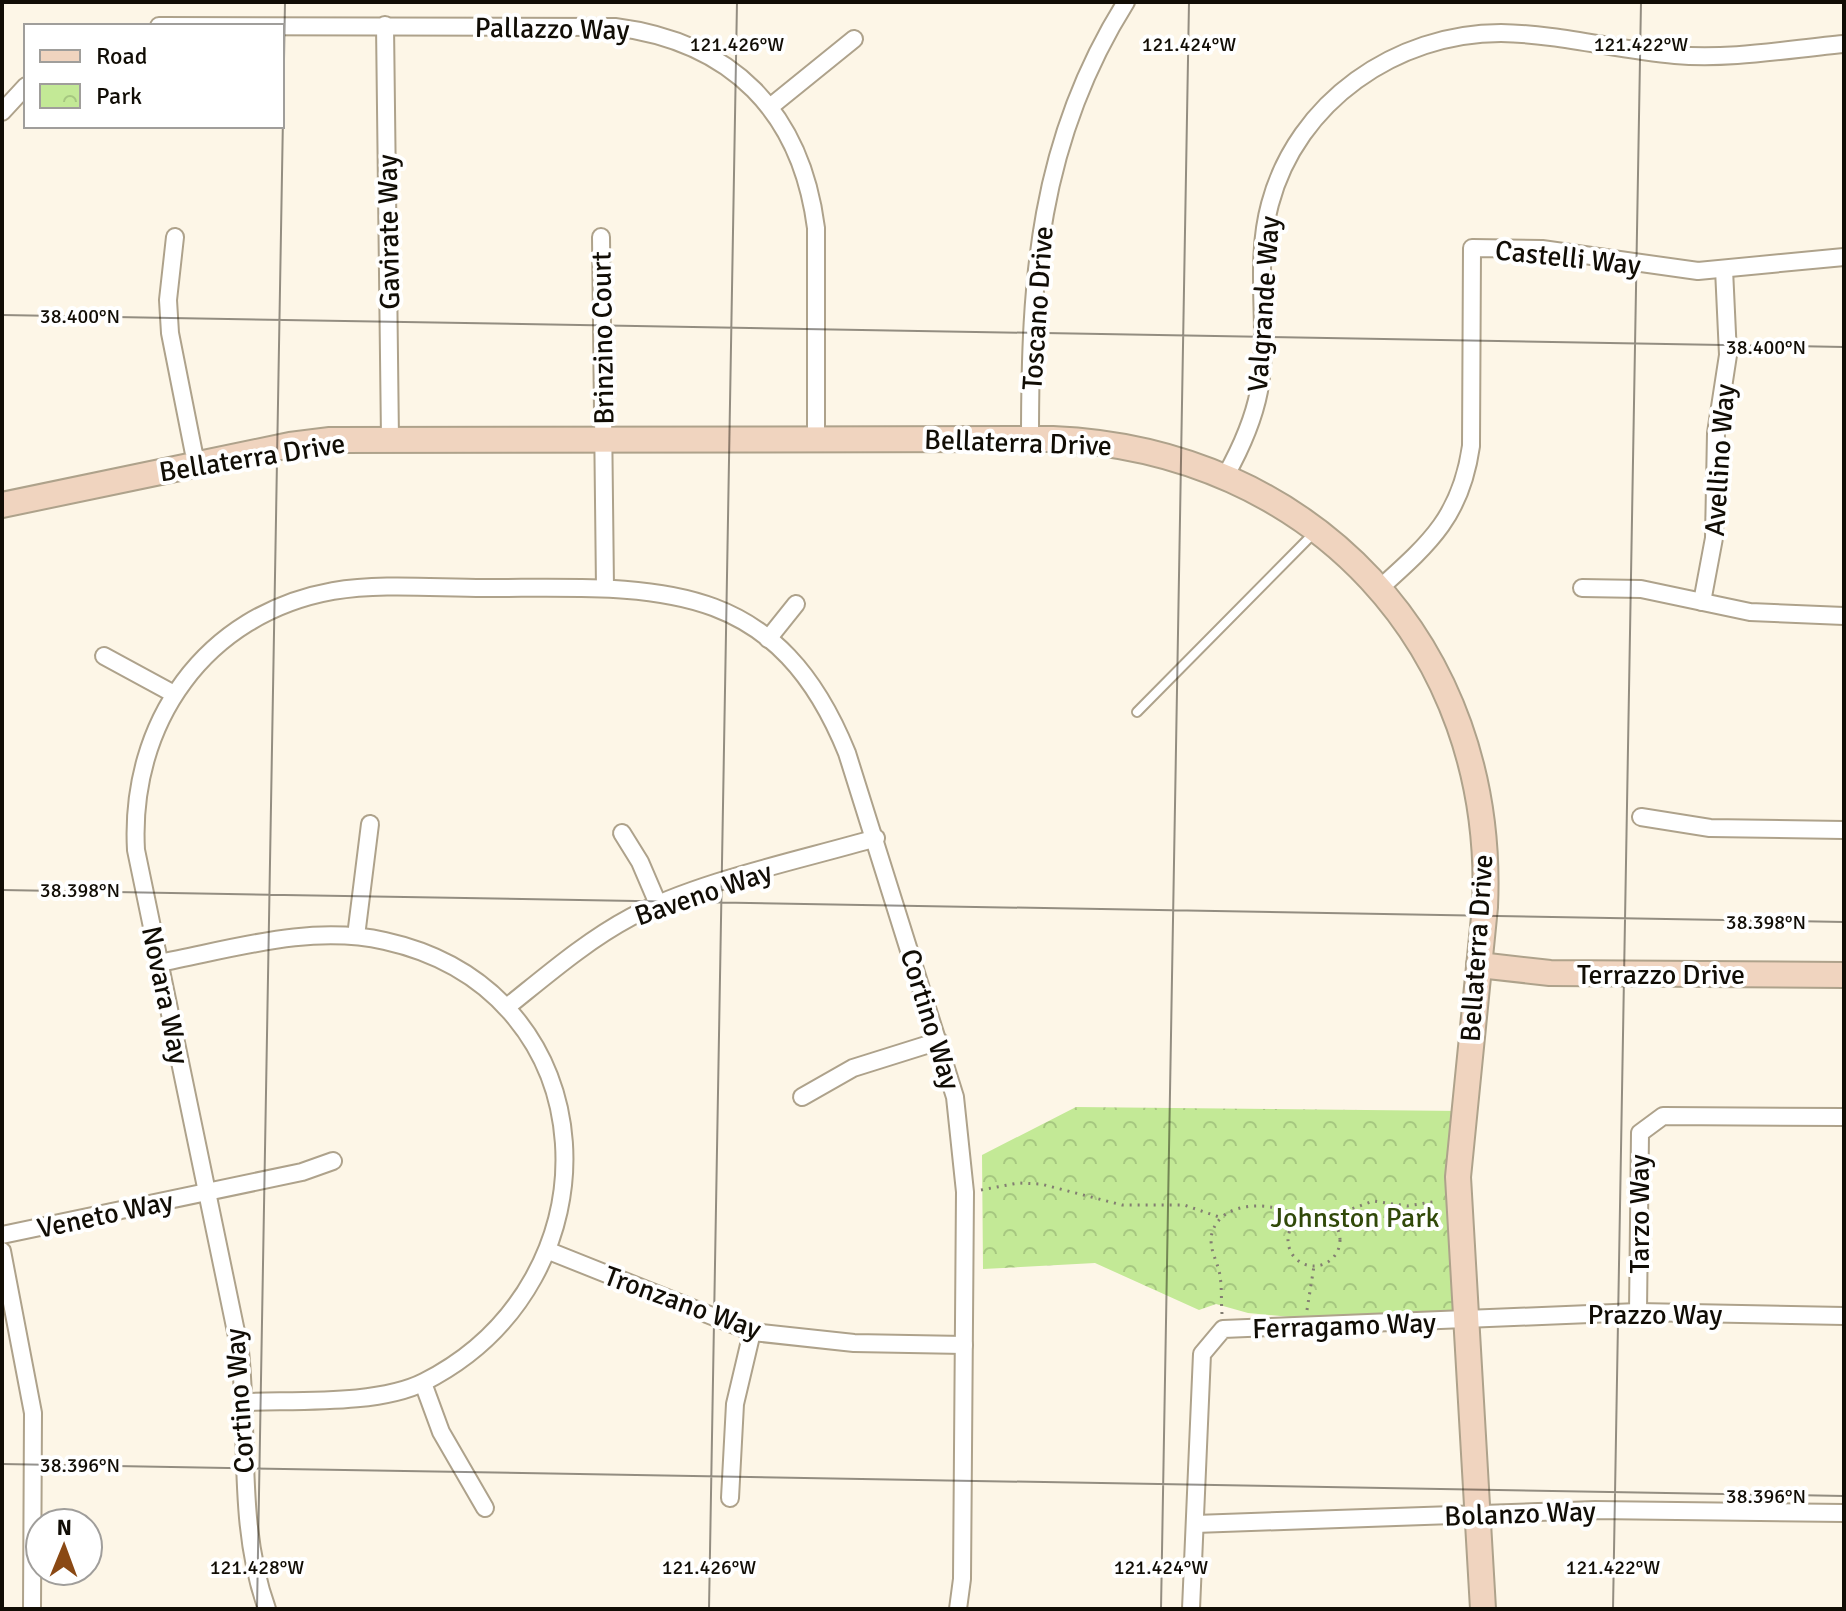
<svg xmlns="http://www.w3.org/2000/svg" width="1846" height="1611" font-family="Signika,sans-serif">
  <defs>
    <pattern id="park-crowns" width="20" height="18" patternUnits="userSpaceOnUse" patternTransform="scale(2)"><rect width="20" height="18" fill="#c3e996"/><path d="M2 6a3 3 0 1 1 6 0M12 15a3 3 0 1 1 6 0" fill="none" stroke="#a6c780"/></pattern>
  </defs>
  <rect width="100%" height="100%" fill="#fdf6e7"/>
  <!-- park -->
  <polygon fill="url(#park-crowns)" points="1076,1107 1462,1111 1465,1320 1373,1325 1248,1313 1216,1304 1199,1310 1095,1263 983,1269 982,1155"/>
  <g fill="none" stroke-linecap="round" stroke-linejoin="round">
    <defs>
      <polyline id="lane" points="1137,712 1314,533"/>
      <g id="street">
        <polyline points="385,25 390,439"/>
        <path d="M159,26l456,1c117,15 186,85 201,201v211"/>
        <polyline points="770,107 854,39"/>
        <polyline points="2,112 26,86"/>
        <polyline points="175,237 168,300 170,333 196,464"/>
        <polyline points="601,237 605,588"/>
        <path d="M1030,439c0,-159 8,-297 96,-437"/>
        <path d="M1226,475c15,-27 27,-53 33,-84 11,-62 -6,-125 11,-187 27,-102 126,-171 231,-171 58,1 116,17 174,22 55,5 114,-6 169,-11"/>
        <path d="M1380,588c50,-45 81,-72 91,-142l1,-198 70,1 156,22 146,-14"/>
        <polyline points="1582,588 1641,589 1750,612 1844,616"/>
        <polyline points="1702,602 1714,538 1716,433 1728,355 1724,269"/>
        <polyline points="768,639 796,604"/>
        <polyline points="104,656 174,694"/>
        <polyline points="1641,817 1710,828 1844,830"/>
        <polyline points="622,833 640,862 658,904"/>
        <polyline points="356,936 370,824"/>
        <path d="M159,963c74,-14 151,-39 226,-22 226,50 238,340 39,441 -45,23 -128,18 -179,20"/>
        <path d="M507,1007c40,-32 79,-66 124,-90 67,-36 170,-57 245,-79"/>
        <polyline points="802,1097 853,1068 939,1041"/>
        <polyline points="2,1235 302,1172 333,1161"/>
        <polyline points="2,1251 33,1413 32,1609"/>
        <polyline points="549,1251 752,1332 854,1343 964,1345"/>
        <polyline points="1638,1312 1640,1133 1663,1116 1844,1117"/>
        <polyline points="423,1383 441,1432 485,1508"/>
        <polyline points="730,1498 735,1404 752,1332"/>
        <polyline points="1195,1524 1595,1510 1844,1513"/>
        <path d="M267,1609c-30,-83 -18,-171 -27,-258l-104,-501c-7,-127 69,-236 197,-259 48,-8 102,-3 151,-3 165,0 290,-16 363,165l108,344 10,95 -3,387 -4,30"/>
        <polyline points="1191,1609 1202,1354 1223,1329 1638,1312 1844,1316"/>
      </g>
      <g id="secondary">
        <path d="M2,505l288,-60 40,-5 723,-1c259,11 444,207 432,468l-27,270 25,432"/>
        <polyline points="1479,965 1550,973 1844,975"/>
      </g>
    </defs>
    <!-- lane casing -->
    <use href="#lane" stroke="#aea28b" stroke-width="12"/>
    <!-- street casing -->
    <use href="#street" stroke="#aea28b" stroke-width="20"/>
    <!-- secondary casing -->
    <use href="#secondary" stroke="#aea28b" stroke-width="28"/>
    <!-- path -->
    <g stroke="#827d71" stroke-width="3" stroke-dasharray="2 6" stroke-linecap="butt">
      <polyline points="981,1190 1018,1183 1041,1184 1122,1205 1184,1205 1222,1218"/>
      <circle cx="1314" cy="1240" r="26"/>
      <polyline points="1330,1217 1373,1201 1407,1206 1438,1201"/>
      <polyline points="1307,1310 1314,1266"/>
      <path d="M1222,1314c-1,-13 0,-26 -2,-38 -2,-15 -12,-27 -8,-43 10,-35 64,-31 88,-16"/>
    </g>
    <!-- lane -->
    <use href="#lane" stroke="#fff" stroke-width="8"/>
    <!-- street -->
    <use href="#street" stroke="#fff" stroke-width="16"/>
    <!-- secondary -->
    <use href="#secondary" stroke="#f0d4bf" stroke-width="24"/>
  </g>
  <!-- ticks -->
  <path fill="none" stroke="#110d05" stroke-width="2" stroke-opacity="0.45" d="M2,315l1842,32M2,890l1842,32M2,1464l1842,32M257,1609l28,-1607M709,1609l28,-1607M1161,1609l28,-1607M1613,1609l28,-1607"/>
  <g text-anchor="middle" stroke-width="8" stroke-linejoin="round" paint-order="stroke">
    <!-- street labels -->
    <g font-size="28" fill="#110d05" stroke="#fff">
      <text transform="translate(552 28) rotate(1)" y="10">Pallazzo Way</text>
      <text transform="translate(388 232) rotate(-91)" y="10">Gavirate Way</text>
      <text transform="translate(1568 257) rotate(6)" y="10">Castelli Way</text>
      <text transform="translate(1263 304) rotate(-86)" y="10">Valgrande Way</text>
      <text transform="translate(1037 308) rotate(-86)" y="10">Toscano Drive</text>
      <text transform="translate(602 338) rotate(-91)" y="10">Brinzino Court</text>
      <text transform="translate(1018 442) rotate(2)" y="10">Bellaterra Drive</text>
      <text transform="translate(252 457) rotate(-9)" y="10">Bellaterra Drive</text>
      <text transform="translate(1719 460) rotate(-86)" y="10">Avellino Way</text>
      <text transform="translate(703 893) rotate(-19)" y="10">Baveno Way</text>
      <text transform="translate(1476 948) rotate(-86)" y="10">Bellaterra Drive</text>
      <text x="1661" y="984">Terrazzo Drive</text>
      <text transform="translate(166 995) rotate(78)" y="10">Novara Way</text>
      <text transform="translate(931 1019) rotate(73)" y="10">Cortino Way</text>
      <text transform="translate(105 1214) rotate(-12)" y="10">Veneto Way</text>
      <text transform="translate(1639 1214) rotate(-90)" y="10">Tarzo Way</text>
      <text transform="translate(683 1302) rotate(20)" y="10">Tronzano Way</text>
      <text x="1655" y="1324">Prazzo Way</text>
      <text transform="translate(1344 1325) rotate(-2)" y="10">Ferragamo Way</text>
      <text transform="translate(239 1401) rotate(-94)" y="10">Cortino Way</text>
      <text transform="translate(1520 1513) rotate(-2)" y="10">Bolanzo Way</text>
    </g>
    <!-- park labels -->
    <g font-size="28" fill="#314909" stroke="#fff">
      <text x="1355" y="1227">Johnston Park</text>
    </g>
  </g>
  <g font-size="20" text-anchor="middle" fill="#110d05" stroke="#fff" stroke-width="8" stroke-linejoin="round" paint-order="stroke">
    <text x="737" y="51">121.426°W</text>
    <text x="1189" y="51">121.424°W</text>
    <text x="1641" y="51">121.422°W</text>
    <text x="80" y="323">38.400°N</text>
    <text x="1766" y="354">38.400°N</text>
    <text x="80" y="897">38.398°N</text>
    <text x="1766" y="929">38.398°N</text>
    <text x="80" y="1472">38.396°N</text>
    <text x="1766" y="1503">38.396°N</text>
    <text x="257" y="1574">121.428°W</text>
    <text x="709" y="1574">121.426°W</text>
    <text x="1161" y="1574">121.424°W</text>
    <text x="1613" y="1574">121.422°W</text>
  </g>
  <!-- border -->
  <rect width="1846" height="1611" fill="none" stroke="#110d05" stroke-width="8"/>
  <!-- legend -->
  <rect x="24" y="24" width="260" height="104" fill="#ffffff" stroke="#a09e9b" stroke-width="2"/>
  <rect x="40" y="50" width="40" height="12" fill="#f0d4bf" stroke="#a09e9b" stroke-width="2"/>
  <text x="96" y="64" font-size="24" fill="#110d05">Road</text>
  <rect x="40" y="84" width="40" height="24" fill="url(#park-crowns)" stroke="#a09e9b" stroke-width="2"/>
  <text x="96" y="104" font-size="24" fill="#110d05">Park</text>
  <!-- north arrow -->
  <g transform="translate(64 1547) rotate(1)"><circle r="38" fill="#ffffff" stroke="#a09e9b" stroke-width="2"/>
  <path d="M0-6L14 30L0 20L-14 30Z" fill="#8a4914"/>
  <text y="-12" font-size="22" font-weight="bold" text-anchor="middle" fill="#110d05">N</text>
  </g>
</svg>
